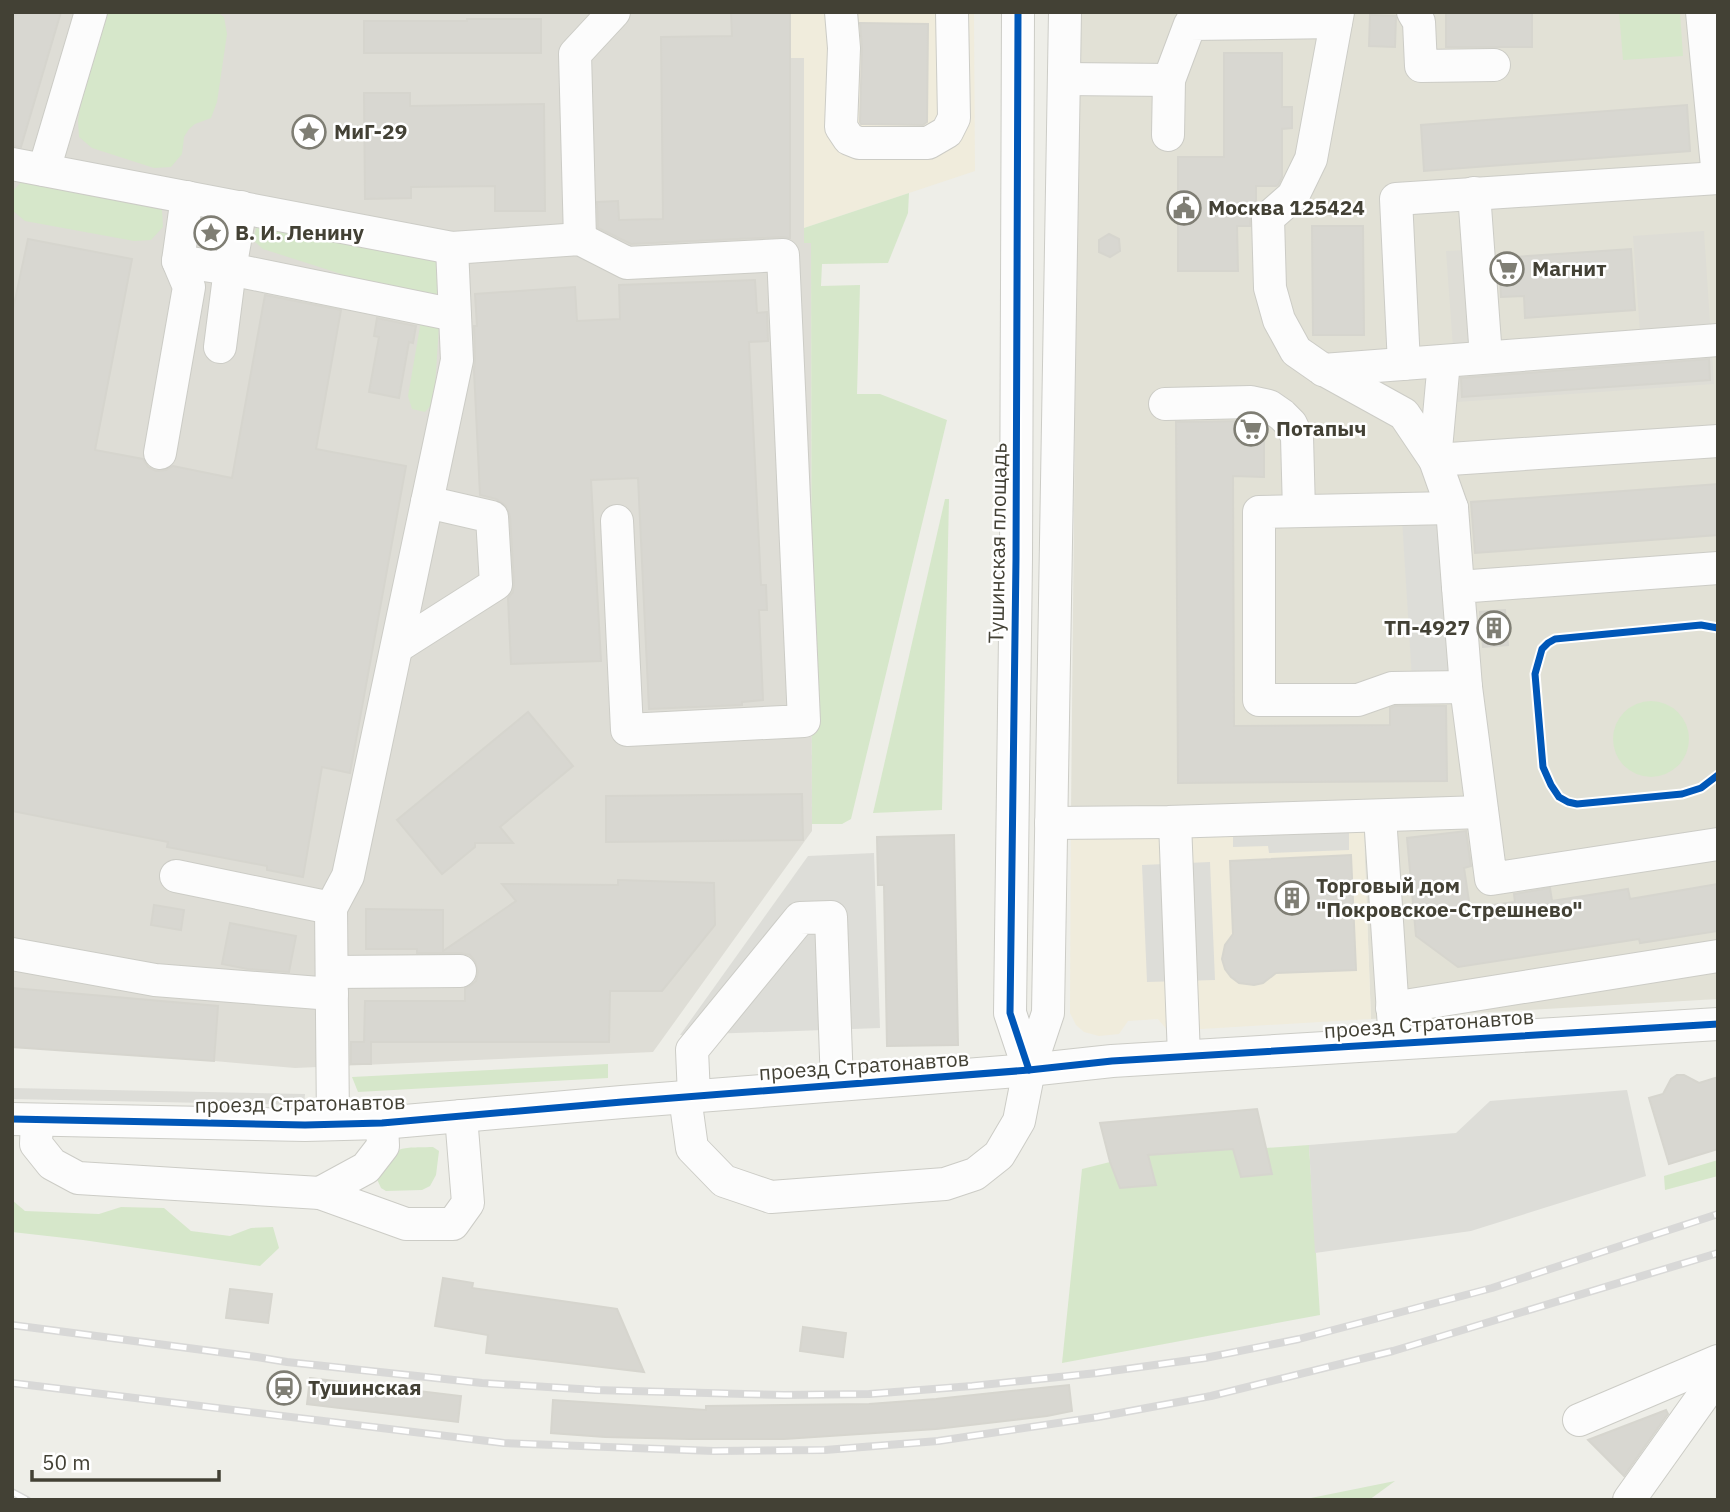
<svg xmlns="http://www.w3.org/2000/svg" width="1730" height="1512" font-family="'IBM Plex Sans',sans-serif">
  <rect width="100%" height="100%" fill="#eeeee8"/>
  <!-- residential -->
  <polygon fill="#e2e1d6" points="1079,12 1718,12 1718,999 1371,1019 1363,808 1071,812"/>
  <!-- commercial -->
  <g fill="#f0ecdc">
    <polygon points="790,12 974,12 975,171 804,228 804,58 790,58"/>
    <polygon points="1363,808 1371,1019 1168,1031 1158,1019 1128,1021 1119,1034 1099,1036 1084,1032 1076,1025 1070,1013 1071,812"/>
  </g>
  <!-- industrial -->
  <g fill="#deddd6">
    <polygon points="12,12 790,12 790,58 804,58 804,242 811,243 812,831 653,1052 295,1068 214,1061 218,1006 12,988"/>
    <polygon points="1704,231 1714,384 1457,402 1446,251 1488,249 1495,342 1640,332 1633,236"/>
  </g>
  <!-- green -->
  <g fill="#d6e7ca">
    <polygon points="98,12 217,12 224,17 227,34 217,102 211,118 195,124 189,129 184,137 182,154 171,167 154,168 92,148 79,137 78,120"/>
    <polygon points="1619,12 1680,12 1683,56 1623,60"/>
    <polygon points="23,180 149,198 162,210 163,227 151,240 134,241 25,221 12,210 12,192"/>
    <polygon points="909,193 908,213 888,263 822,264 821,286 860,285 857,394 880,394 947,420 851,819 842,824 812,824 811,243 804,243 804,228"/>
    <polygon points="268,224 436,254 443,265 434,402 425,412 412,409 408,396 423,309 416,298 263,249 253,240 256,228"/>
    <polygon points="945,499 949,499 942,810 873,813"/>
    <circle cx="1651" cy="739" r="38"/>
    <polygon points="608,1064 608,1078 358,1092 352,1077"/>
    <polygon points="1309,1145 1320,1315 1062,1363 1082,1169 1110,1162 1120,1188 1155,1185 1148,1155 1233,1149 1241,1177 1272,1174 1266,1148"/>
    <path d="M433,1147l6,4 -3,24 -6,11 -8,4 -36,1 -5,-3 -5,-11c21,-32 19,-29 57,-30z"/>
    <polygon points="1718,1160 1718,1176 1665,1190 1664,1176"/>
    <polygon points="12,1200 25,1211 99,1214 121,1207 164,1208 191,1231 230,1236 251,1228 273,1227 279,1248 260,1266 83,1240 12,1232"/>
    <polygon points="1395,1481 1369,1500 1301,1500"/>
  </g>
  <!-- parking -->
  <g fill="#ddddd8">
    <polygon points="1441,517 1451,676 1412,679 1402,519"/>
    <polygon points="1349,832 1349,850 1269,853 1268,846 1233,847 1233,835"/>
    <polygon points="874,853 880,1028 680,1035 808,856"/>
    <polygon points="1210,862 1215,980 1147,982 1142,865"/>
    <polygon points="12,1088 305,1094 304,1105 12,1099"/>
    <polygon points="1627,1090 1646,1176 1471,1231 1315,1253 1309,1145 1456,1133 1490,1101"/>
  </g>
  <!-- building -->
  <g fill="#d8d7d1" stroke="#d6d5ce" stroke-width="2">
    <polygon points="12,12 61,12 21,147 12,146"/>
    <polygon points="731,12 790,12 790,238 782,237 631,244 598,228 597,202 618,201 619,220 663,219 661,37 732,36"/>
    <rect x="1446" y="12" width="86" height="35"/>
    <polygon points="1370,15 1396,16 1395,47 1369,46"/>
    <polygon points="467,19 541,19 541,53 364,53 364,21 467,21"/>
    <polygon points="860,23 928,24 927,122 923,125 861,124 860,122 862,49"/>
    <polygon points="1224,53 1282,53 1282,107 1292,107 1292,128 1282,129 1282,177 1278,185 1276,186 1256,186 1256,204 1251,211 1250,226 1237,226 1238,271 1178,271 1178,157 1224,157"/>
    <polygon points="364,93 410,93 410,106 544,104 545,211 495,211 495,186 411,187 411,198 365,199"/>
    <polygon points="1687,105 1690,151 1424,171 1421,125"/>
    <polygon points="1312,226 1363,226 1364,335 1313,335"/>
    <polygon points="1109,234 1119,239 1120,251 1110,257 1099,252 1099,240"/>
    <polygon points="28,239 132,259 95,450 143,459 148,467 156,471 166,470 173,466 232,478 265,295 341,310 316,449 406,466 350,773 322,767 303,877 267,870 267,866 167,847 168,842 12,811 12,314"/>
    <polygon points="1631,249 1635,310 1525,318 1524,296 1501,297 1499,258"/>
    <polygon points="755,280 757,313 767,312 768,341 749,342 761,585 766,585 767,610 759,610 763,700 742,702 742,705 649,709 638,478 591,480 601,661 511,664 508,598 513,592 514,583 510,516 505,505 496,499 480,495 474,370 475,360 474,326 477,326 475,294 575,287 577,321 620,319 619,285"/>
    <polygon points="377,318 416,326 413,343 409,342 399,398 369,392 379,337 374,336"/>
    <polygon points="1709,359 1710,380 1462,397 1461,378"/>
    <polygon points="1250,421 1264,425 1264,477 1233,476 1234,726 1390,725 1390,708 1395,706 1446,706 1447,781 1178,783 1176,422"/>
    <polygon points="1718,484 1718,535 1475,553 1471,502"/>
    <polygon points="1505,610 1508,645 1483,647 1480,612"/>
    <polygon points="528,712 573,766 500,827 513,843 475,843 475,847 442,874 397,820"/>
    <polygon points="802,794 803,840 606,842 606,796"/>
    <polygon points="1466,831 1471,866 1464,868 1470,908 1515,902 1514,894 1550,888 1552,901 1628,889 1630,899 1718,884 1718,931 1640,943 1639,939 1458,967 1416,936 1407,838"/>
    <polygon points="954,835 958,1045 887,1046 884,885 878,885 877,837"/>
    <polygon points="1351,855 1356,970 1276,973 1263,983 1254,985 1239,983 1231,977 1225,969 1222,959 1225,945 1233,934 1230,861"/>
    <polygon points="618,880 714,883 715,925 662,991 610,991 609,1042 371,1042 371,1064 351,1064 351,1042 364,1042 365,1001 465,1001 465,988 470,986 476,981 478,972 475,961 470,955 461,953 417,953 417,949 366,949 366,909 443,910 443,951 516,901 502,884 618,885"/>
    <polygon points="154,905 184,910 181,930 151,925"/>
    <polygon points="230,923 296,936 289,972 248,969 222,964"/>
    <polygon points="12,988 218,1006 214,1061 12,1047"/>
    <polygon points="1677,1075 1684,1075 1699,1083 1718,1077 1718,1149 1669,1164 1649,1098 1663,1094 1671,1079"/>
    <polygon points="1257,1109 1272,1174 1241,1177 1233,1149 1148,1155 1156,1185 1120,1188 1110,1162 1100,1123"/>
    <polygon points="443,1278 473,1283 472,1288 617,1309 644,1372 486,1353 488,1335 435,1326"/>
    <polygon points="230,1289 272,1294 268,1323 226,1318"/>
    <polygon points="803,1327 846,1333 843,1357 800,1351"/>
    <polygon points="310,1378 461,1396 458,1422 307,1404"/>
    <polygon points="1069,1385 1072,1411 1047,1416 936,1429 784,1439 689,1439 605,1437 551,1433 553,1400 706,1410 706,1406 869,1404 936,1399"/>
    <polygon points="1666,1410 1668,1414 1624,1476 1588,1440"/>
  </g>
  <g fill="none" stroke-linecap="round" stroke-linejoin="round">
    <defs>
      <g id="minor">
        <polyline points="841,12 844,48 841,127 849,139 859,143 928,143 947,132 954,118 952,12"/>
        <polyline points="1018,12 1016,559 1010,1013 1029,1070"/>
        <polyline points="1338,12 1311,159 1293,196 1268,218 1270,288 1279,320 1296,351 1319,367 1404,414 1435,460 1718,441"/>
        <polyline points="1413,12 1419,22 1421,66 1494,65"/>
        <polyline points="1702,12 1718,177"/>
        <polyline points="1064,79 1169,80"/>
        <polyline points="1168,135 1169,80 1190,24 1336,22"/>
        <polyline points="12,164 452,248"/>
        <polyline points="44,170 91,12"/>
        <polyline points="1474,193 1486,357"/>
        <polyline points="187,197 178,261 230,269 455,315"/>
        <polyline points="580,239 575,54 614,12"/>
        <polyline points="220,347 230,269 241,207"/>
        <polyline points="1444,361 1435,460 1452,508 1458,587"/>
        <polyline points="1404,364 1396,199 1718,178"/>
        <polyline points="1323,370 1718,340"/>
        <polyline points="1165,404 1251,402 1269,406 1282,415 1291,424 1297,437 1299,511"/>
        <polyline points="160,453 189,287 178,261"/>
        <polyline points="1452,508 1259,512 1259,700 1358,700 1392,688 1466,687"/>
        <polyline points="1718,568 1458,587 1466,687 1491,879 1718,844"/>
        <polyline points="397,647 496,584 492,517 427,502"/>
        <polyline points="1380,816 1394,1028"/>
        <polyline points="1175,822 1184,1056"/>
        <polyline points="1051,823 1168,822 1482,812"/>
        <polyline points="176,876 331,908 333,1124"/>
        <polyline points="331,908 348,876 457,360 452,248 580,239 627,263 783,255 804,721 627,730 617,521"/>
        <polyline points="12,954 155,980 332,994"/>
        <polyline points="332,972 460,971"/>
        <polyline points="1392,1008 1718,956"/>
        <polyline points="694,1096 692,1050 800,918 831,917 837,1085"/>
        <polyline points="685,1097 692,1148 724,1181 771,1197 945,1184 975,1174 999,1155 1019,1121 1029,1070 1048,1013 1065,12"/>
        <polyline points="12,1119 305,1125 382,1123 622,1102 1029,1070 1112,1061 1718,1024"/>
        <polyline points="37,1120 36,1144 52,1164 78,1178 320,1193 406,1224 453,1224 468,1203 461,1116"/>
        <polyline points="320,1193 366,1168 383,1146 382,1123"/>
        <polyline points="1579,1420 1718,1361"/>
        <polyline points="1629,1500 1718,1375"/>
      </g>
    </defs>
    <!-- minor casing -->
    <use href="#minor" stroke="#ccccc6" stroke-width="34"/>
    <!-- minor -->
    <use href="#minor" stroke="#fcfcfc" stroke-width="32"/>
    <defs>
      <g id="rail">
        <polyline points="12,1325 257,1357 287,1362 482,1383 595,1390 784,1395 869,1394 972,1386 1097,1373 1205,1358 1299,1339 1492,1288 1718,1214"/>
        <polyline points="12,1383 504,1443 714,1451 825,1450 938,1441 1098,1417 1211,1396 1393,1351 1718,1253"/>
        <polyline points="12,1492 27,1500"/>
      </g>
    </defs>
    <!-- rail casing -->
    <use href="#rail" stroke="#d8d8d7" stroke-width="8"/>
    <!-- rail -->
    <use href="#rail" stroke="#fff" stroke-width="5" stroke-dasharray="16" stroke-linecap="butt"/>
    <defs>
      <g id="cycleway">
        <polyline points="1018,12 1016,559 1010,1013 1029,1070"/>
        <polyline points="1718,628 1701,625 1555,639 1548,643 1542,649 1535,674 1543,767 1551,785 1559,797 1568,802 1577,804 1682,794 1701,788 1718,775"/>
        <polyline points="12,1119 305,1125 382,1123 622,1102 1029,1070 1112,1061 1718,1024"/>
      </g>
    </defs>
    <!-- cycleway casing -->
    <use href="#cycleway" stroke="#fff" stroke-width="11"/>
    <!-- cycleway -->
    <use href="#cycleway" stroke="#0057b8" stroke-width="7"/>
  </g>
  <!-- icons -->
  <defs>
    <symbol id="sight-ring" viewBox="-11 -11 22 22"><circle r="9.5" fill="#fff" stroke="#7f7e74" stroke-width="1.5"/><path d="M0-6L1.8-2.2L6-1.7L2.9 1.2L3.7 5.4L0 3.3L-3.7 5.4L-2.9 1.2L-6-1.7L-1.8-2.2Z" fill="#7f7e74"/></symbol>
    <symbol id="civic-ring" viewBox="-11 -11 22 22"><circle r="9.5" fill="#fff" stroke="#7f7e74" stroke-width="1.5"/><path d="M-.6-6.5H3V-4.5H.6V-3L4-1V1h2V6H-6V1h2V-1L-.6-3ZM-1.2 2.5V6h2.4V2.5Z" fill="#7f7e74"/></symbol>
    <symbol id="supermarket-ring" viewBox="-11 -11 22 22"><circle r="9.5" fill="#fff" stroke="#7f7e74" stroke-width="1.5"/><path d="M-6-5.5h2.5l.6 2H6L4.5 2H-2.5L-4.4-4H-6ZM-1.5 3.2a1.3 1.3 0 1 0 .1 0ZM3 3.2a1.3 1.3 0 1 0 .1 0Z" fill="#7f7e74"/></symbol>
    <symbol id="building-ring" viewBox="-11 -11 22 22"><circle r="9.5" fill="#fff" stroke="#7f7e74" stroke-width="1.5"/><path d="M-4-6H4V6H1V3H-1V6H-4ZM-2.5-4.3h1.7v1.8h-1.7ZM.8-4.3h1.7v1.8H.8ZM-2.5-1h1.7V.8h-1.7ZM.8-1h1.7V.8H.8Z" fill="#7f7e74"/></symbol>
    <symbol id="station-ring" viewBox="-11 -11 22 22"><circle r="9.5" fill="#fff" stroke="#7f7e74" stroke-width="1.5"/><path d="M-3-6H3Q5-6 5-4V2Q5 4 3 4L4.5 6H3L1.5 4h-3L-3 6H-4.5L-3 4Q-5 4-5 2V-4Q-5-6-3-6ZM-3.5-4v3h7v-3ZM-3.5 1v1.5H-2V1ZM2 1v1.5H3.5V1Z" fill="#7f7e74"/></symbol>
  </defs>
  <g fill-rule="evenodd">
    <use href="#sight-ring" x="290" y="113" width="38" height="38"/>
    <use href="#civic-ring" x="1165" y="189" width="38" height="38"/>
    <use href="#sight-ring" x="192" y="214" width="38" height="38"/>
    <use href="#supermarket-ring" x="1488" y="250" width="38" height="38"/>
    <use href="#supermarket-ring" x="1232" y="410" width="38" height="38"/>
    <use href="#building-ring" x="1475" y="609" width="38" height="38"/>
    <use href="#building-ring" x="1273" y="879" width="38" height="38"/>
    <use href="#station-ring" x="265" y="1369" width="38" height="38"/>
  </g>
  <g text-anchor="middle" stroke-width="5" stroke-linejoin="round" paint-order="stroke">
    <!-- poi labels -->
    <g font-size="21" font-weight="bold" fill="#434135" stroke="#fff" text-anchor="start">
      <text x="334" y="139">МиГ-29</text>
      <text x="1208" y="215">Москва 125424</text>
      <text x="235" y="240">В. И. Ленину</text>
      <text x="1532" y="276">Магнит</text>
      <text x="1276" y="436">Потапыч</text>
      <text x="1470" y="635" text-anchor="end">ТП-4927</text>
      <text x="1316" y="893">Торговый дом<tspan x="1316" dy="24">"Покровское-Стрешнево"</tspan></text>
      <text x="308" y="1395">Тушинская</text>
    </g>
    <!-- street labels -->
    <g font-size="21" fill="#434135" stroke="#fff">
      <text transform="translate(998 543) rotate(-89)" y="7">Тушинская площадь</text>
      <text transform="translate(1429 1024) rotate(-4)" y="7">проезд Стратонавтов</text>
      <text transform="translate(864 1066) rotate(-4)" y="7">проезд Стратонавтов</text>
      <text transform="translate(300 1104) rotate(-1)" y="7">проезд Стратонавтов</text>
    </g>
  </g>
  <!-- border -->
  <rect width="1730" height="1512" fill="none" stroke="#434135" stroke-width="28"/>
  <!-- scale -->
  <path d="M32 1470v10h187v-10" fill="none" stroke="#434135" stroke-width="3.5"/>
  <text x="42" y="1470" font-size="21" fill="#434135" stroke="#ffffff" stroke-width="5" paint-order="stroke">50 m</text>
</svg>
